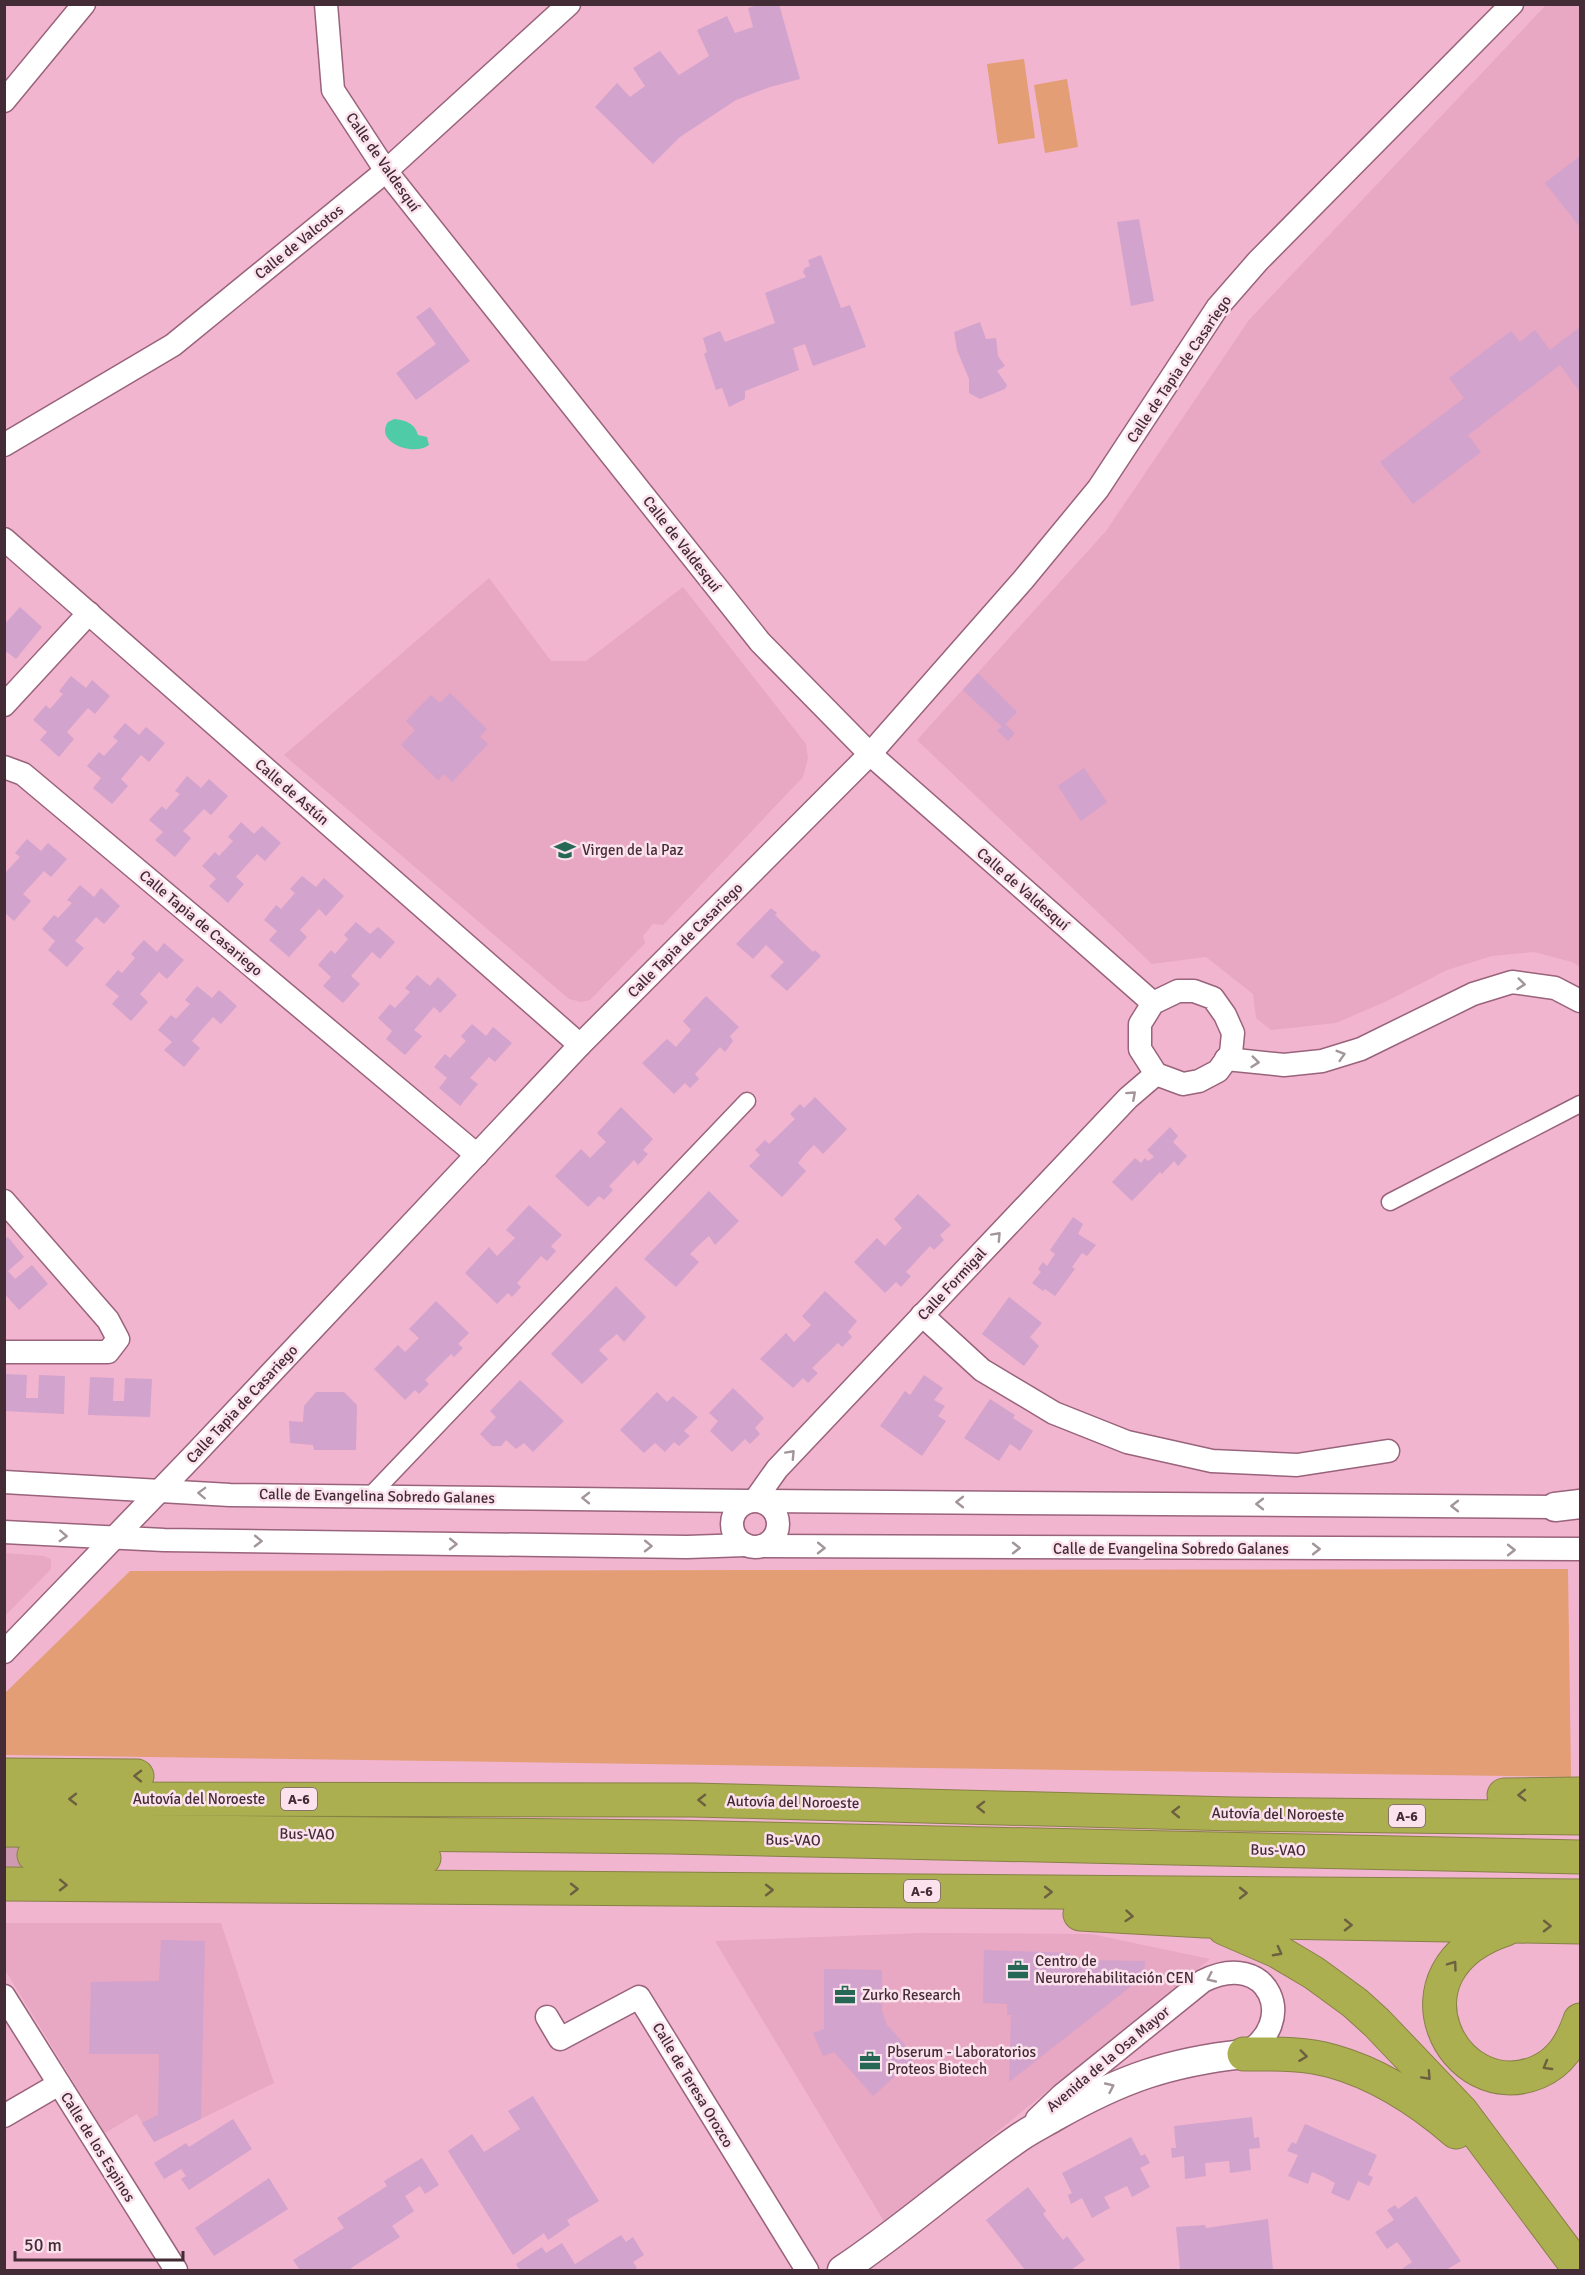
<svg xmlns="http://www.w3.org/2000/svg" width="1585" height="2275" font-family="Signika,sans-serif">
  <rect width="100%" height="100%" fill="#f2b5cf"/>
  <!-- built -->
  <g fill="#e8a7c3">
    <polygon points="1546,5 1580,5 1580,967 1572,962 1534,952 1492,956 1447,970 1385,1002 1336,1023 1271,1030 1256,1018 1253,994 1206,957 1152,964 917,740 1106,531 1249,320"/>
    <polygon points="489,578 551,661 586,661 683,587 806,744 808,758 803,777 663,925 653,924 643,936 645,943 590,1000 581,1002 569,999 284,755"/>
    <polygon points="5,1553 44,1556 51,1559 51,1569 5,1616"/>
    <polygon points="5,1923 221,1923 274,2083 154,2142 137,2114 105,2133 5,1970"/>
    <polygon points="921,1933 1091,1934 1210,1959 885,2223 715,1941"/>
  </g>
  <!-- green -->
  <g fill="#e39e75">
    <polygon points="1024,59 1035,138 998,144 987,64"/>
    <polygon points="1067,79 1078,147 1045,153 1034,85"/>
    <polygon points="1568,1569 1571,1777 5,1755 5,1693 130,1571"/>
  </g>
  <!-- water -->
  <path fill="#4fcba8" d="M394,419c11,1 21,4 24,16l9,2 2,8c-16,12 -55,-3 -41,-23z"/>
  <!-- building -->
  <g fill="#d2a3cc">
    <polygon points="760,4 779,4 800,79 770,87 736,100 680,137 653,164 595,107 617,83 630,97 645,86 633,68 660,51 679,75 709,56 697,30 727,16 735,33 753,27 748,8"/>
    <polygon points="1580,156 1580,227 1545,183"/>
    <polygon points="1139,219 1154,301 1131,306 1117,222"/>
    <polygon points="821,255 841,308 850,305 866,347 813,366 805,344 793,348 799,370 745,391 745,399 729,407 722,388 716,390 704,354 707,352 703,338 720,331 725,342 775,323 765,293 806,277 803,272 805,268 810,266 808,260"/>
    <polygon points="430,307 470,361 416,400 396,373 436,344 416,317"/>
    <polygon points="980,322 986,339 996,338 998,356 1005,366 997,371 1007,385 1005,389 980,399 969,393 969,379 957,350 954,332"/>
    <polygon points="1580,327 1580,392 1560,365 1468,435 1481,452 1413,504 1380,462 1464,398 1449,378 1511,331 1520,342 1535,330 1550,350"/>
    <polygon points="20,607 42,627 16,659 7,652 4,655 4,625"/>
    <polygon points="978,673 1017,712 1005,724 1015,733 1008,741 997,730 1002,727 963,690"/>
    <polygon points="71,676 86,688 92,680 110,696 95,714 88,708 67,732 74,739 59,757 40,740 47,732 33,720 46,705 50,709 63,694 59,691"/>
    <polygon points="450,693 487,729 480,737 488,744 452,782 444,774 438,780 401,745 415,730 406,721 431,695 440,703"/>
    <polygon points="125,723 139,735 146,727 165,743 149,762 141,755 121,779 128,786 112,804 93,788 101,778 87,766 99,752 104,756 118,741 113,737"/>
    <polygon points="1084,768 1107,802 1081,821 1058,786"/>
    <polygon points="187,776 201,788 209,779 228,796 211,815 204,809 183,831 191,838 175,857 155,840 163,832 149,820 162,806 166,810 180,794 175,791"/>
    <polygon points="241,822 254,834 262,826 281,843 265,861 257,854 236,877 244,884 228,903 209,886 216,879 202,866 215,852 219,856 233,841 228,837"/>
    <polygon points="27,839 41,851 48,843 67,859 51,877 44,871 23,894 31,901 14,921 4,912 4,871 6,872 20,857 15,853"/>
    <polygon points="302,876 316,887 324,878 344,896 326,916 319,909 300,930 307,937 289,957 269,940 277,931 264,920 276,905 281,909 295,893 290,889"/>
    <polygon points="80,885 94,897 101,888 120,906 104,924 96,917 75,941 84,948 67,967 48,950 55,941 42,929 54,915 58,918 72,903 67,900"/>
    <polygon points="771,908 777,913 775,915 813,952 815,950 821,956 787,991 770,976 784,962 766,945 753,959 736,944"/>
    <polygon points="356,922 370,934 378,927 395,942 380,959 372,952 351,976 360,984 343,1003 323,986 331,977 318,965 331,950 335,954 348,939 344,935"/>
    <polygon points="144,940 157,952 164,943 184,960 167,979 159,972 140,994 148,1002 131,1021 112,1004 119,996 105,985 118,970 122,973 135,958 131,954"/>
    <polygon points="417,975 430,986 438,977 457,995 440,1013 434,1007 414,1030 422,1036 405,1055 386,1039 392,1031 378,1018 390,1004 395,1008 410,992 405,988"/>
    <polygon points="197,986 212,998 219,990 237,1006 221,1024 213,1017 192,1041 200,1048 184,1067 164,1050 172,1042 158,1030 171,1015 176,1019 190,1004 185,1000"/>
    <polygon points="706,996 739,1027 730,1036 733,1041 725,1052 720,1047 695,1074 699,1079 690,1088 685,1083 674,1094 642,1063 667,1039 676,1047 691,1030 683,1021"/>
    <polygon points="472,1024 486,1036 493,1027 512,1043 495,1062 489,1057 470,1078 478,1084 460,1106 439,1088 447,1078 434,1067 445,1054 450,1058 466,1041 461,1036"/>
    <polygon points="815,1097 847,1129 823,1154 814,1145 805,1154 798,1163 806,1171 782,1197 749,1166 760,1155 755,1150 765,1140 769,1144 795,1119 790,1114 800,1104 804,1108"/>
    <polygon points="621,1107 653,1139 643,1150 648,1154 638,1165 634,1160 609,1186 613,1190 604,1200 599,1196 588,1207 555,1176 581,1149 590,1158 606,1142 597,1133"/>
    <polygon points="1170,1127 1178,1136 1173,1142 1187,1156 1178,1166 1174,1161 1162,1174 1160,1172 1132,1201 1112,1182 1135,1158 1141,1163 1145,1158 1148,1161 1154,1157 1147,1150"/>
    <polygon points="709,1191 739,1221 715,1245 709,1236 699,1245 690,1254 699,1262 676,1287 644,1259"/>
    <polygon points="918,1194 951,1225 940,1235 944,1240 934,1250 930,1246 906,1272 911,1276 901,1287 896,1282 885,1293 854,1262 877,1238 885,1246 894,1236 902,1228 894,1219"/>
    <polygon points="529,1205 562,1235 551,1246 556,1251 547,1261 541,1256 517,1283 521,1287 512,1297 508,1293 497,1304 465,1273 489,1247 497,1256 515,1238 506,1230"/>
    <polygon points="1073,1217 1083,1224 1078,1234 1096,1245 1087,1256 1082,1253 1072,1267 1075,1269 1055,1296 1045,1289 1043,1291 1032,1283 1041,1272 1038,1269 1043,1262 1047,1266 1055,1254 1050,1250"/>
    <polygon points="8,1237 24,1257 8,1271 15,1279 32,1265 48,1284 19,1310 4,1293 4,1240"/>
    <polygon points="616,1286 646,1317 624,1342 617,1334 606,1343 599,1350 608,1359 582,1384 551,1354"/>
    <polygon points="825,1291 857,1321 848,1332 852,1337 842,1347 838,1343 812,1368 818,1373 808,1383 803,1378 793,1388 760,1359 786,1333 794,1342 811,1325 802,1316"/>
    <polygon points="1009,1297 1042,1323 1030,1337 1039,1346 1024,1366 982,1334"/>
    <polygon points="436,1301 469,1333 458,1344 463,1348 454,1357 451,1354 425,1380 429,1384 419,1394 415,1390 405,1400 374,1369 398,1345 405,1352 419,1338 409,1329"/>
    <polygon points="4,1374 27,1375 26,1398 38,1398 39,1375 65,1376 64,1414 4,1411"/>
    <polygon points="924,1375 943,1388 934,1400 945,1406 938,1416 946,1421 922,1456 880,1426 905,1391 910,1395"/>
    <polygon points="90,1377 114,1378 113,1401 124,1401 125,1378 152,1379 150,1417 88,1415"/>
    <polygon points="520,1380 564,1421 533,1452 524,1443 516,1449 506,1440 501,1446 492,1446 480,1434 496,1417 490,1411"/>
    <polygon points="733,1388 764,1418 755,1428 760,1434 750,1444 745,1439 732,1452 710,1431 718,1421 709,1413"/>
    <polygon points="316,1392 344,1392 357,1405 356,1450 314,1450 313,1445 290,1443 289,1421 303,1422 304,1406"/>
    <polygon points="657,1392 667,1402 673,1396 698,1417 684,1431 690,1436 679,1446 674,1442 665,1452 655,1443 644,1453 620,1430"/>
    <polygon points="990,1399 1015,1415 1013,1418 1033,1431 1020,1451 1010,1444 999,1461 964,1438"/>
    <polygon points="161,1940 205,1941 201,2119 154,2142 142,2123 158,2115 159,2054 89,2054 91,1982 159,1981"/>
    <polygon points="984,1950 1070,1953 1070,1960 1145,1961 1144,1976 1009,2082 1011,2015 1007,2015 1007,2004 983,2003"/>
    <polygon points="824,1969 882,1970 882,2011 887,2025 916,2057 873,2096 834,2052 823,2056 813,2033 824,2029"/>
    <polygon points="533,2096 599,2201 567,2220 570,2225 548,2240 544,2233 513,2255 448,2151 472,2134 484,2152 520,2129 508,2111"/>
    <polygon points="1252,2117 1254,2138 1259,2137 1260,2148 1249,2149 1251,2170 1230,2173 1229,2161 1205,2163 1206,2176 1185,2179 1184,2156 1172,2158 1171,2148 1176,2148 1174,2126"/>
    <polygon points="233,2119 252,2149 189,2190 181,2179 186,2176 181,2169 164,2179 154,2163 186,2143 189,2147"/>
    <polygon points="1305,2124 1377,2155 1368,2175 1373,2177 1369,2186 1358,2181 1349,2201 1331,2193 1335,2183 1324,2177 1312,2172 1308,2184 1288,2176 1298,2155 1287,2151 1292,2142 1296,2144"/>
    <polygon points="1131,2137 1141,2156 1145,2154 1150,2163 1140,2168 1150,2187 1132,2197 1127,2186 1104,2197 1110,2208 1092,2218 1082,2198 1071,2204 1068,2195 1072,2193 1062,2173"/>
    <polygon points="422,2158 439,2185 425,2194 420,2186 405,2196 414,2211 392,2226 400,2237 351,2268 352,2270 300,2270 293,2260 344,2228 337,2218 387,2186 384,2181"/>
    <polygon points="269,2178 288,2209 214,2256 195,2228"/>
    <polygon points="1028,2187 1046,2211 1043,2214 1063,2240 1067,2236 1085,2260 1071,2270 1025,2270 986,2220"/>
    <polygon points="1416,2196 1461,2261 1446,2270 1403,2270 1402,2269 1412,2262 1405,2252 1397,2242 1387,2249 1375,2232 1394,2220 1387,2210 1395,2205 1398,2209"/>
    <polygon points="1268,2219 1273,2270 1180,2270 1176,2227 1205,2225 1206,2228"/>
    <polygon points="621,2235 626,2242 633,2237 644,2255 633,2262 637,2268 633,2270 520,2270 516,2264 542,2247 546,2253 562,2243 575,2264"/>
  </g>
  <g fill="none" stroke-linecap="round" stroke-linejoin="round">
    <!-- motorway-tunnel -->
    <polyline stroke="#cf9ab1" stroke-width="33" stroke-dasharray="33 16" stroke-linecap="butt" points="4,1855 34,1855"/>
    <defs>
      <g id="pedestrian">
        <polyline points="1390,1202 1580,1104"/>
        <polyline points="370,1496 747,1101"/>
      </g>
      <g id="minor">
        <polyline points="326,4 333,90 386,171 760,642 870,754 1153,1003"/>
        <polyline points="4,101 84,4"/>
        <polyline points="4,445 173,345 386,171 569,4"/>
        <polyline points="4,539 580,1045"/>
        <polyline points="4,705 89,613"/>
        <polyline points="4,767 23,774 477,1155"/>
        <polygon points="1178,991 1194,991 1213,998 1225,1015 1233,1033 1231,1053 1218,1071 1199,1081 1183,1084 1156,1074 1140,1049 1140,1024 1153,1003"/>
        <polyline points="1226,1059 1284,1065 1322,1061 1361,1049 1473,994 1512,982 1555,988 1580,1001"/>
        <polyline points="4,1201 108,1320 118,1339 108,1352 4,1352"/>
        <polyline points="922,1315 982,1370 1054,1413 1127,1442 1212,1461 1297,1465 1388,1451"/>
        <polyline points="4,1482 230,1495 749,1501"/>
        <polyline points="755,1500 777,1469 1128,1098 1156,1074"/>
        <circle cx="755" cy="1524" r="23"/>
        <polyline points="763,1501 1555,1507"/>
        <polyline points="4,1532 164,1540 687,1547 746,1545"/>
        <polyline points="762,1546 1580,1549"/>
        <polyline points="4,1652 195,1454 580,1045 870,754 1023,580 1098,489 1217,308 1258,261 1512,4"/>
        <polyline points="4,1996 176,2270"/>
        <polyline points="547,2017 560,2039 639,1997 807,2270"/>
        <polyline points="4,2116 59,2084"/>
        <path d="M1037,2119l25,-24 141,-114c66,-33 97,42 41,73"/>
      </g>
      <g id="tertiary">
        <polyline points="1555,1507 1580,1504"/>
        <path d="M842,2270c62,-41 117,-91 178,-133 12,-8 24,-14 36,-21 65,-37 113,-54 188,-62"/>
      </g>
      <g id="motorway">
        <polyline points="4,1775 137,1776"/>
        <polyline points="1504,1795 1580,1794"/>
        <polyline points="4,1799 693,1800 1234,1814 1580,1818"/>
        <polyline points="4,1830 670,1837 1580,1857"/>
        <polyline points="34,1855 424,1858"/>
        <polyline points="4,1884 1580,1896"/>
        <polyline points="1080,1914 1205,1921 1580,1927"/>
        <polyline points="1224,1928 1277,1951 1314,1973 1355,2003 1377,2023 1461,2111 1580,2270"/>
        <path d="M1506,1929c-123,40 -53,179 32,143 23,-10 34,-29 42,-52"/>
        <path d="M1244,2054c29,0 60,-1 88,7 47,13 88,40 124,71"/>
      </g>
    </defs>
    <!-- pedestrian casing -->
    <use href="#pedestrian" stroke="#99637b" stroke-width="19"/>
    <!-- minor casing -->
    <use href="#minor" stroke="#99637b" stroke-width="25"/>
    <!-- tertiary casing -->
    <use href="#tertiary" stroke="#99637b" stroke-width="31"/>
    <!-- motorway casing -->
    <use href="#motorway" stroke="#878147" stroke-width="35"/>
    <!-- pedestrian -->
    <use href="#pedestrian" stroke="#fff" stroke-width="16"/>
    <!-- minor -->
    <use href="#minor" stroke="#fff" stroke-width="22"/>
    <!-- tertiary -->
    <use href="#tertiary" stroke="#fff" stroke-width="28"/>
    <!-- motorway -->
    <use href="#motorway" stroke="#abaf4f" stroke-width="33"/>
  </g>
  <!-- one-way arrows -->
  <defs><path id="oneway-chevron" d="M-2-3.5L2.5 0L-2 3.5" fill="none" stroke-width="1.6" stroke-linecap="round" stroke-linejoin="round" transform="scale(1.5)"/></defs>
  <g stroke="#a2969b">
    <use href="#oneway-chevron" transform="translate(1521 984) rotate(6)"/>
    <use href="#oneway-chevron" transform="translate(1341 1055) rotate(-17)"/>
    <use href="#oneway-chevron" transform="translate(1255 1062) rotate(6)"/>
    <use href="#oneway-chevron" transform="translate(1132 1095) rotate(-42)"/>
    <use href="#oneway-chevron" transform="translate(997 1236) rotate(-47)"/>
    <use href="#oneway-chevron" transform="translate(791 1454) rotate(-47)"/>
    <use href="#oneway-chevron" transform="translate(202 1493) rotate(-178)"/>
    <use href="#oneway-chevron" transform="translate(586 1498) rotate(-179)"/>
    <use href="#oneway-chevron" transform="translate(960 1502) rotate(-180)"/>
    <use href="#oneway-chevron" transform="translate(1260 1504) rotate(-180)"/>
    <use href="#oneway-chevron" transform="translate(1455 1506) rotate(-180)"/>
    <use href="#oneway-chevron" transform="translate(63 1536) rotate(3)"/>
    <use href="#oneway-chevron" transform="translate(258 1541) rotate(1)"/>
    <use href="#oneway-chevron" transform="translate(453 1544) rotate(1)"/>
    <use href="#oneway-chevron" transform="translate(648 1546) rotate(1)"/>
    <use href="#oneway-chevron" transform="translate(821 1548) rotate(1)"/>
    <use href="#oneway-chevron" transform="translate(1016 1548)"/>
    <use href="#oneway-chevron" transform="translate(1316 1549)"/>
    <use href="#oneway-chevron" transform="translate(1511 1550)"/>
    <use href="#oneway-chevron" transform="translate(1211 1978) rotate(155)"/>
    <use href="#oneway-chevron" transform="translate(1110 2087) rotate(-25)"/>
  </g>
  <g stroke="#6d6041">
    <use href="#oneway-chevron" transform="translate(138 1776) rotate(-179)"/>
    <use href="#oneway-chevron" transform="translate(1522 1795) rotate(179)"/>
    <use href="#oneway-chevron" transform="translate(73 1799) rotate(180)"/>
    <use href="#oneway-chevron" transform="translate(702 1800) rotate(-179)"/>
    <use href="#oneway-chevron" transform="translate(981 1807) rotate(-179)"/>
    <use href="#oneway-chevron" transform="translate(1176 1812) rotate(-179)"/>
    <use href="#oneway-chevron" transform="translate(63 1885) rotate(1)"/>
    <use href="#oneway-chevron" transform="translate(574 1889)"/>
    <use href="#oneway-chevron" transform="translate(769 1890)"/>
    <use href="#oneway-chevron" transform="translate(1048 1892)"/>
    <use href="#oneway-chevron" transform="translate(1243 1893)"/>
    <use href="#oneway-chevron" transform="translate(1129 1916) rotate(5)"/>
    <use href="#oneway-chevron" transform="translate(1348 1925) rotate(1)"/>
    <use href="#oneway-chevron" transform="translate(1547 1926) rotate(1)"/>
    <use href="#oneway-chevron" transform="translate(1278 1952) rotate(28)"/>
    <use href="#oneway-chevron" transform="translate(1453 1965) rotate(-54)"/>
    <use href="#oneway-chevron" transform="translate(1303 2056) rotate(7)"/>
    <use href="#oneway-chevron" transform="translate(1547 2066) rotate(150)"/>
    <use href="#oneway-chevron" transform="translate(1427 2076) rotate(47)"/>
  </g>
  <!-- icons -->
  <defs>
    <symbol id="school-bare" viewBox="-9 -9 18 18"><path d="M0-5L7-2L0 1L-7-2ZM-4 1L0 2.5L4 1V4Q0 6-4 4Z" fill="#276755" stroke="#fce2ec" stroke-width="2.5" paint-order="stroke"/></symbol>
    <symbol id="office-bare" viewBox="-9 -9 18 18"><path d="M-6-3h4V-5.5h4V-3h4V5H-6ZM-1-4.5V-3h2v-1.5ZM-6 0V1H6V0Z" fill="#276755" stroke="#fce2ec" stroke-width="2.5" paint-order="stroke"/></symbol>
  </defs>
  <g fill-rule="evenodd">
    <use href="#school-bare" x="550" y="835" width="30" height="30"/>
    <use href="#office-bare" x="1003" y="1955" width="30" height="30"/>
    <use href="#office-bare" x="830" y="1980" width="30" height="30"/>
    <use href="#office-bare" x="855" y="2046" width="30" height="30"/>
  </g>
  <g text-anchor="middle" stroke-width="5" stroke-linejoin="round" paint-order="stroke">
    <!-- shield labels -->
    <g fill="#fce2ec" stroke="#7b636d" stroke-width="1.5">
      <rect x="281" y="1788" width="36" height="22" rx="4.5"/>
      <rect x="1389" y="1805" width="36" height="22" rx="4.5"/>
      <rect x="904" y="1880" width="36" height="22" rx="4.5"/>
    </g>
    <g font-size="14" font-weight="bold" fill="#442c37">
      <text x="299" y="1804">A-6</text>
      <text x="1407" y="1821">A-6</text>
      <text x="922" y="1896">A-6</text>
    </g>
    <!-- street labels -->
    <g font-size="15" fill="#442c37" stroke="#fce2ec">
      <text transform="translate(383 162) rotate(55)" y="5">Calle de Valdesquí</text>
      <text transform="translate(299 242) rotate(-39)" y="5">Calle de Valcotos</text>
      <text transform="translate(1179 369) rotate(-56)" y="5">Calle de Tapia de Casariego</text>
      <text transform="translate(682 544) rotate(52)" y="5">Calle de Valdesquí</text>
      <text transform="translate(292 792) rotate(41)" y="5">Calle de Astún</text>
      <text transform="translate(1023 889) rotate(41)" y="5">Calle de Valdesquí</text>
      <text transform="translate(201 923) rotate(40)" y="5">Calle Tapia de Casariego</text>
      <text transform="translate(685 940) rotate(-45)" y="5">Calle Tapia de Casariego</text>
      <text transform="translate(952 1284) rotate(-47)" y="5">Calle Formigal</text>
      <text transform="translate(242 1404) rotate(-47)" y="5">Calle Tapia de Casariego</text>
      <text transform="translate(377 1496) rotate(1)" y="5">Calle de Evangelina Sobredo Galanes</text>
      <text x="1171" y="1554">Calle de Evangelina Sobredo Galanes</text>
      <text x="199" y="1804">Autovía del Noroeste</text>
      <text transform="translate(793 1802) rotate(1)" y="5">Autovía del Noroeste</text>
      <text transform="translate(1278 1814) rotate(1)" y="5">Autovía del Noroeste</text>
      <text transform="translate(307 1834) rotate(1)" y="5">Bus-VAO</text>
      <text transform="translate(793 1840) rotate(1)" y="5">Bus-VAO</text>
      <text transform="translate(1278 1850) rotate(1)" y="5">Bus-VAO</text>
      <text transform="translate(1108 2059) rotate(-40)" y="5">Avenida de la Osa Mayor</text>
      <text transform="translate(693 2085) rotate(59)" y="5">Calle de Teresa Orozco</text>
      <text transform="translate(98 2147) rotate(58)" y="5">Calle de los Espinos</text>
    </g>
    <!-- poi labels -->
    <g font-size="15" fill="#442c37" stroke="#fce2ec" text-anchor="start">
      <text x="582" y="855">Virgen de la Paz</text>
      <text x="1035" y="1966">Centro de<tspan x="1035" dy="17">Neurorehabilitación CEN</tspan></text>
      <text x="862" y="2000">Zurko Research</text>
      <text x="887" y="2057">Pbserum - Laboratorios<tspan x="887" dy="17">Proteos Biotech</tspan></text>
    </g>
  </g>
  <!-- border -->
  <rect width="1585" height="2275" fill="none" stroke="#442c37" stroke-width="12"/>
  <!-- scale -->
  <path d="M15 2251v9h168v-9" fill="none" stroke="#442c37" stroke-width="3"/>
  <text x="24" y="2251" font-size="18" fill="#442c37" stroke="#fce2ec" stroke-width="4.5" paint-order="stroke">50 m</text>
</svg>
